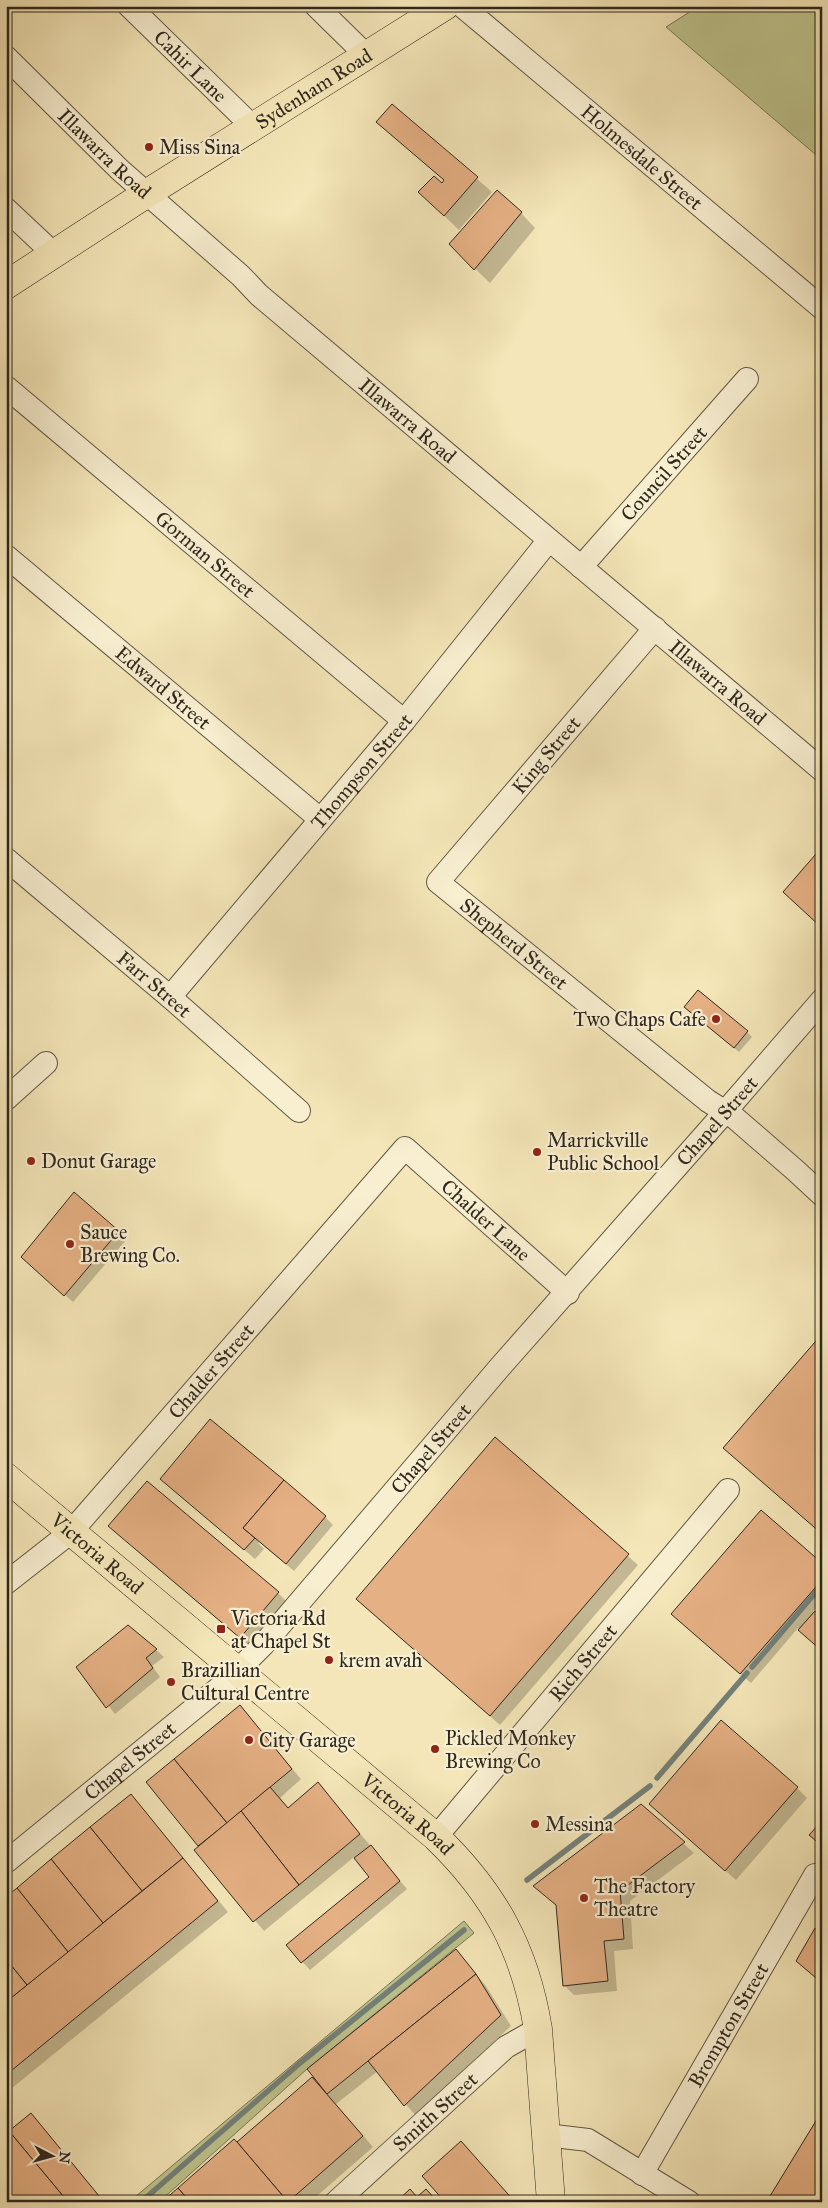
<svg xmlns="http://www.w3.org/2000/svg" width="828" height="2208" font-family="'IM FELL Great Primer',serif">
  <rect width="100%" height="100%" fill="#f4e6b8"/>
  <filter id="stains"><feTurbulence type="fractalNoise" baseFrequency=".004" numOctaves="4"/><feColorMatrix values="0 0 0 0 .2 0 0 0 0 .09 0 0 0 0 .02 0 0 0 .5 -.17"/></filter>
  <radialGradient id="worn" r=".72"><stop offset=".6" stop-color="#630" stop-opacity="0"/><stop offset="1" stop-color="#630" stop-opacity=".3"/></radialGradient>
  <!-- green -->
  <g fill="#bec48d" stroke="#767655">
    <polygon points="699,6 822,6 822,160 666,27"/>
    <polygon points="464,1921 474,1933 307,2069 159,2202 129,2202"/>
  </g>
  <!-- shadow -->
  <g fill="#0003">
    <polygon points="392,105 492,192 459,230 434,206 442,184 445,181 392,136"/>
    <polygon points="521,213 535,228 490,283 450,244"/>
    <polygon points="690,1012 747,1032 752,1037 739,1052"/>
    <polygon points="118,1232 126,1240 73,1302 30,1264"/>
    <polygon points="495,1439 638,1565 500,1725 368,1609"/>
    <polygon points="162,1479 325,1517 333,1525 294,1571 259,1542 258,1543 264,1549 255,1559"/>
    <polygon points="110,1526 278,1593 288,1603 251,1647"/>
    <polygon points="822,1565 822,1601 813,1611 822,1618 808,1638 798,1628 751,1683 683,1624"/>
    <polygon points="156,1650 164,1657 152,1666 160,1677 115,1714 78,1667"/>
    <polygon points="240,1707 301,1779 280,1798 289,1809 318,1784 407,1889 310,1970 288,1946 371,1877 354,1857 264,1931 196,1850 200,1846 147,1782"/>
    <polygon points="797,1788 807,1798 736,1880 661,1814"/>
    <polygon points="131,1796 228,1912 6,2093 6,1898"/>
    <polygon points="641,1805 694,1853 630,1901 633,1949 614,1951 617,1991 574,1995 564,1985 557,1906 535,1886"/>
    <polygon points="456,1951 486,1986 511,2026 415,2115 378,2071 336,2104 373,2147 310,2202 164,2202 237,2144"/>
    <polygon points="38,2122 104,2202 6,2202 6,2124 11,2131"/>
  </g>
  <g fill="none" stroke-linecap="round" stroke-linejoin="round">
    <!-- stream -->
    <g stroke="#73817b" stroke-width="5.5">
      <polyline points="752,1667 822,1585"/>
      <polyline points="657,1778 747,1673"/>
      <polyline points="527,1880 650,1786"/>
      <polyline points="141,2202 300,2063 464,1930"/>
    </g>
  </g>
  <!-- building -->
  <g fill="#e5b084" stroke="#2f271d">
    <polygon points="392,104 478,177 444,216 418,192 434,176 442,183 444,180 376,122"/>
    <polygon points="497,190 522,212 474,270 449,244"/>
    <polygon points="822,847 822,928 783,892"/>
    <polygon points="698,990 748,1031 734,1048 684,1007"/>
    <polygon points="74,1192 119,1231 64,1296 21,1257"/>
    <polygon points="822,1334 822,1534 723,1448"/>
    <polygon points="210,1419 284,1480 243,1528 255,1538 244,1550 160,1479"/>
    <polygon points="495,1437 629,1554 490,1716 356,1599"/>
    <polygon points="284,1480 326,1516 286,1564 243,1528"/>
    <polygon points="147,1481 279,1592 240,1638 108,1526"/>
    <polygon points="761,1510 822,1563 822,1580 740,1674 671,1614"/>
    <polygon points="815,1611 822,1617 822,1651 798,1630"/>
    <polygon points="128,1625 157,1649 146,1658 153,1668 106,1708 76,1667"/>
    <polygon points="240,1705 292,1769 227,1823 174,1759"/>
    <polygon points="721,1720 798,1787 725,1871 649,1804"/>
    <polygon points="174,1759 227,1823 198,1846 146,1782"/>
    <polygon points="318,1782 360,1834 299,1885 241,1811 270,1787 288,1808"/>
    <polygon points="131,1794 183,1858 142,1891 90,1827"/>
    <polygon points="641,1804 685,1842 620,1891 624,1939 604,1941 608,1981 563,1986 556,1905 533,1886"/>
    <polygon points="241,1811 299,1885 253,1922 194,1850"/>
    <polygon points="822,1821 822,1846 809,1835"/>
    <polygon points="90,1827 142,1891 103,1923 51,1859"/>
    <polygon points="371,1845 400,1881 301,1963 286,1945 369,1877 354,1858"/>
    <polygon points="183,1858 218,1901 6,2075 6,2002"/>
    <polygon points="51,1859 103,1923 68,1952 17,1888"/>
    <polygon points="17,1888 68,1952 27,1985 6,1959 6,1897"/>
    <polygon points="815,1928 822,1934 822,1983 796,1961"/>
    <polygon points="456,1949 476,1974 327,2094 307,2069"/>
    <polygon points="6,1959 27,1985 6,2002"/>
    <polygon points="476,1974 501,2015 404,2106 368,2061"/>
    <polygon points="312,2077 363,2136 288,2202 237,2142"/>
    <polygon points="822,2111 822,2202 769,2202 767,2201"/>
    <polygon points="31,2113 104,2202 68,2202 9,2131"/>
    <polygon points="9,2131 68,2202 6,2202 6,2133"/>
    <polygon points="234,2139 237,2142 288,2202 190,2202 178,2188"/>
    <polygon points="461,2141 515,2202 445,2202 422,2176"/>
    <polygon points="178,2188 190,2202 162,2202"/>
    <polygon points="410,2189 417,2197 426,2189 438,2202 396,2202"/>
  </g>
  <g fill="none" stroke-linecap="round" stroke-linejoin="round">
    <defs>
      <g id="minor">
        <path id="s1" d="M129,6l124,121"/>
        <polyline points="316,6 367,56"/>
        <path id="s2" d="M462,6l360,302"/>
        <path id="s3" d="M6,57l114,113 121,106 18,19 563,475"/>
        <polyline points="6,209 54,254"/>
        <path id="s4" d="M6,387l398,334"/>
        <path id="s5" d="M6,556l314,263"/>
        <path id="s6" d="M581,567l166,-188"/>
        <path id="s7" d="M655,628l-217,254 270,219 27,17 60,52 27,25"/>
        <path id="s8" d="M6,859l164,138 129,114"/>
        <path id="s9" d="M170,997l234,-276 145,-181"/>
        <polyline points="6,1099 46,1063"/>
        <path id="s10" d="M6,1583l65,-51 334,-384 163,145"/>
        <path id="s11" d="M436,1837l292,-347"/>
        <path id="s12" d="M6,1862l218,-178 39,-39 237,-278 225,-255 97,-112"/>
        <polyline points="546,2135 588,2140 689,2202"/>
        <path id="s13" d="M642,2174l173,-299"/>
        <path id="s14" d="M336,2202l170,-155 32,-18"/>
      </g>
      <g id="major">
        <path id="s15" d="M6,285l140,-91 299,-188"/>
        <path id="s16" d="M6,1477l430,360c58,56 89,112 102,192l13,173"/>
      </g>
    </defs>
    <!-- minor casing -->
    <use href="#minor" stroke="#605744" stroke-width="24"/>
    <!-- major casing -->
    <use href="#major" stroke="#2f271d" stroke-width="29"/>
    <!-- minor -->
    <use href="#minor" stroke="#f8efd1" stroke-width="22"/>
    <!-- major -->
    <use href="#major" stroke="#f4e6b8" stroke-width="28"/>
  </g>
  <!-- markers -->
  <g fill="#8f2418" stroke="#f8efd1" stroke-width="2">
    <circle cx="149" cy="147" r="5"/>
    <circle cx="716" cy="1019" r="5"/>
    <circle cx="537" cy="1152" r="5"/>
    <circle cx="31" cy="1161" r="5"/>
    <circle cx="70" cy="1244" r="5"/>
    <rect x="216" y="1624" width="10" height="10" rx="2.5"/>
    <circle cx="329" cy="1660" r="5"/>
    <circle cx="171" cy="1682" r="5"/>
    <circle cx="249" cy="1740" r="5"/>
    <circle cx="435" cy="1749" r="5"/>
    <circle cx="535" cy="1824" r="5"/>
    <circle cx="584" cy="1898" r="5"/>
  </g>
  <g text-anchor="middle" stroke-width="4.5" stroke-linejoin="round" paint-order="stroke">
    <!-- street labels -->
    <g font-size="20" fill="#2f271d" stroke="#f8efd1">
      <text dy="7" stroke="none"><textPath href="#s1" startOffset="86">Cahir Lane</textPath></text>
      <text dy="7" stroke="none"><textPath href="#s15" startOffset="365">Sydenham Road</textPath></text>
      <text dy="7" stroke="none"><textPath href="#s3" startOffset="138">Illawarra Road</textPath></text>
      <text dy="7" stroke="none"><textPath href="#s2" startOffset="235">Holmesdale Street</textPath></text>
      <text dy="7" stroke="none"><textPath href="#s3" startOffset="542">Illawarra Road</textPath></text>
      <text dy="7" stroke="none"><textPath href="#s6" startOffset="125">Council Street</textPath></text>
      <text dy="7" stroke="none"><textPath href="#s4" startOffset="260">Gorman Street</textPath></text>
      <text dy="7" stroke="none"><textPath href="#s3" startOffset="948">Illawarra Road</textPath></text>
      <text dy="7" stroke="none"><textPath href="#s5" startOffset="205">Edward Street</textPath></text>
      <text transform="translate(546 755) rotate(-50)" y="7">King Street</text>
      <text dy="7" stroke="none"><textPath href="#s9" startOffset="296">Thompson Street</textPath></text>
      <text dy="7" stroke="none"><textPath href="#s7" startOffset="432">Shepherd Street</textPath></text>
      <text dy="7" stroke="none"><textPath href="#s8" startOffset="194">Farr Street</textPath></text>
      <text dy="7" stroke="none"><textPath href="#s12" startOffset="1030">Chapel Street</textPath></text>
      <text dy="7" stroke="none"><textPath href="#s10" startOffset="700">Chalder Lane</textPath></text>
      <text dy="7" stroke="none"><textPath href="#s10" startOffset="296">Chalder Street</textPath></text>
      <text dy="7" stroke="none"><textPath href="#s12" startOffset="595">Chapel Street</textPath></text>
      <text dy="7" stroke="none"><textPath href="#s16" startOffset="119">Victoria Road</textPath></text>
      <text dy="7" stroke="none"><textPath href="#s11" startOffset="228">Rich Street</textPath></text>
      <text dy="7" stroke="none"><textPath href="#s12" startOffset="160">Chapel Street</textPath></text>
      <text dy="7" stroke="none"><textPath href="#s16" startOffset="524">Victoria Road</textPath></text>
      <text dy="7" stroke="none"><textPath href="#s13" startOffset="172">Brompton Street</textPath></text>
      <text dy="7" stroke="none"><textPath href="#s14" startOffset="134">Smith Street</textPath></text>
    </g>
    <!-- poi labels -->
    <g font-size="20" fill="#2f271d" stroke="#f8efd1" text-anchor="start">
      <text x="159" y="154">Miss Sina</text>
      <text x="706" y="1026" text-anchor="end">Two Chaps Cafe</text>
      <text x="547" y="1147">Marrickville<tspan x="547" dy="23">Public School</tspan></text>
      <text x="41" y="1168">Donut Garage</text>
      <text x="80" y="1239">Sauce<tspan x="80" dy="23">Brewing Co.</tspan></text>
      <text x="231" y="1625">Victoria Rd<tspan x="231" dy="23">at Chapel St</tspan></text>
      <text x="339" y="1667">krem avah</text>
      <text x="181" y="1677">Brazillian<tspan x="181" dy="23">Cultural Centre</tspan></text>
      <text x="445" y="1745">Pickled Monkey<tspan x="445" dy="23">Brewing Co</tspan></text>
      <text x="259" y="1747">City Garage</text>
      <text x="545" y="1831">Messina</text>
      <text x="594" y="1893">The Factory<tspan x="594" dy="23">Theatre</tspan></text>
    </g>
  </g>
  <!-- margin -->
  <rect width="828" height="2208" fill="none" stroke="#f4e6b8" stroke-width="25"/>
  <rect x="8" y="8" width="813" height="2193" fill="none" stroke="#2f271d" stroke-width="2.5"/>
  <rect x="12" y="12" width="803" height="2183" fill="none" stroke="#2f271d"/>
  <!-- north arrow -->
  <g transform="translate(52 2156) rotate(96)" stroke="#f8efd1" stroke-width="4" paint-order="stroke">
  <path d="M0-4L9 19L0 12L-9 19Z" fill="#2f271d"/>
  <text y="-8" font-size="14" font-weight="bold" text-anchor="middle" fill="#2f271d">N</text>
  </g>
  <rect width="100%" height="100%" filter="url(#stains)"/>
  <rect width="100%" height="100%" fill="url(#worn)"/>
</svg>
